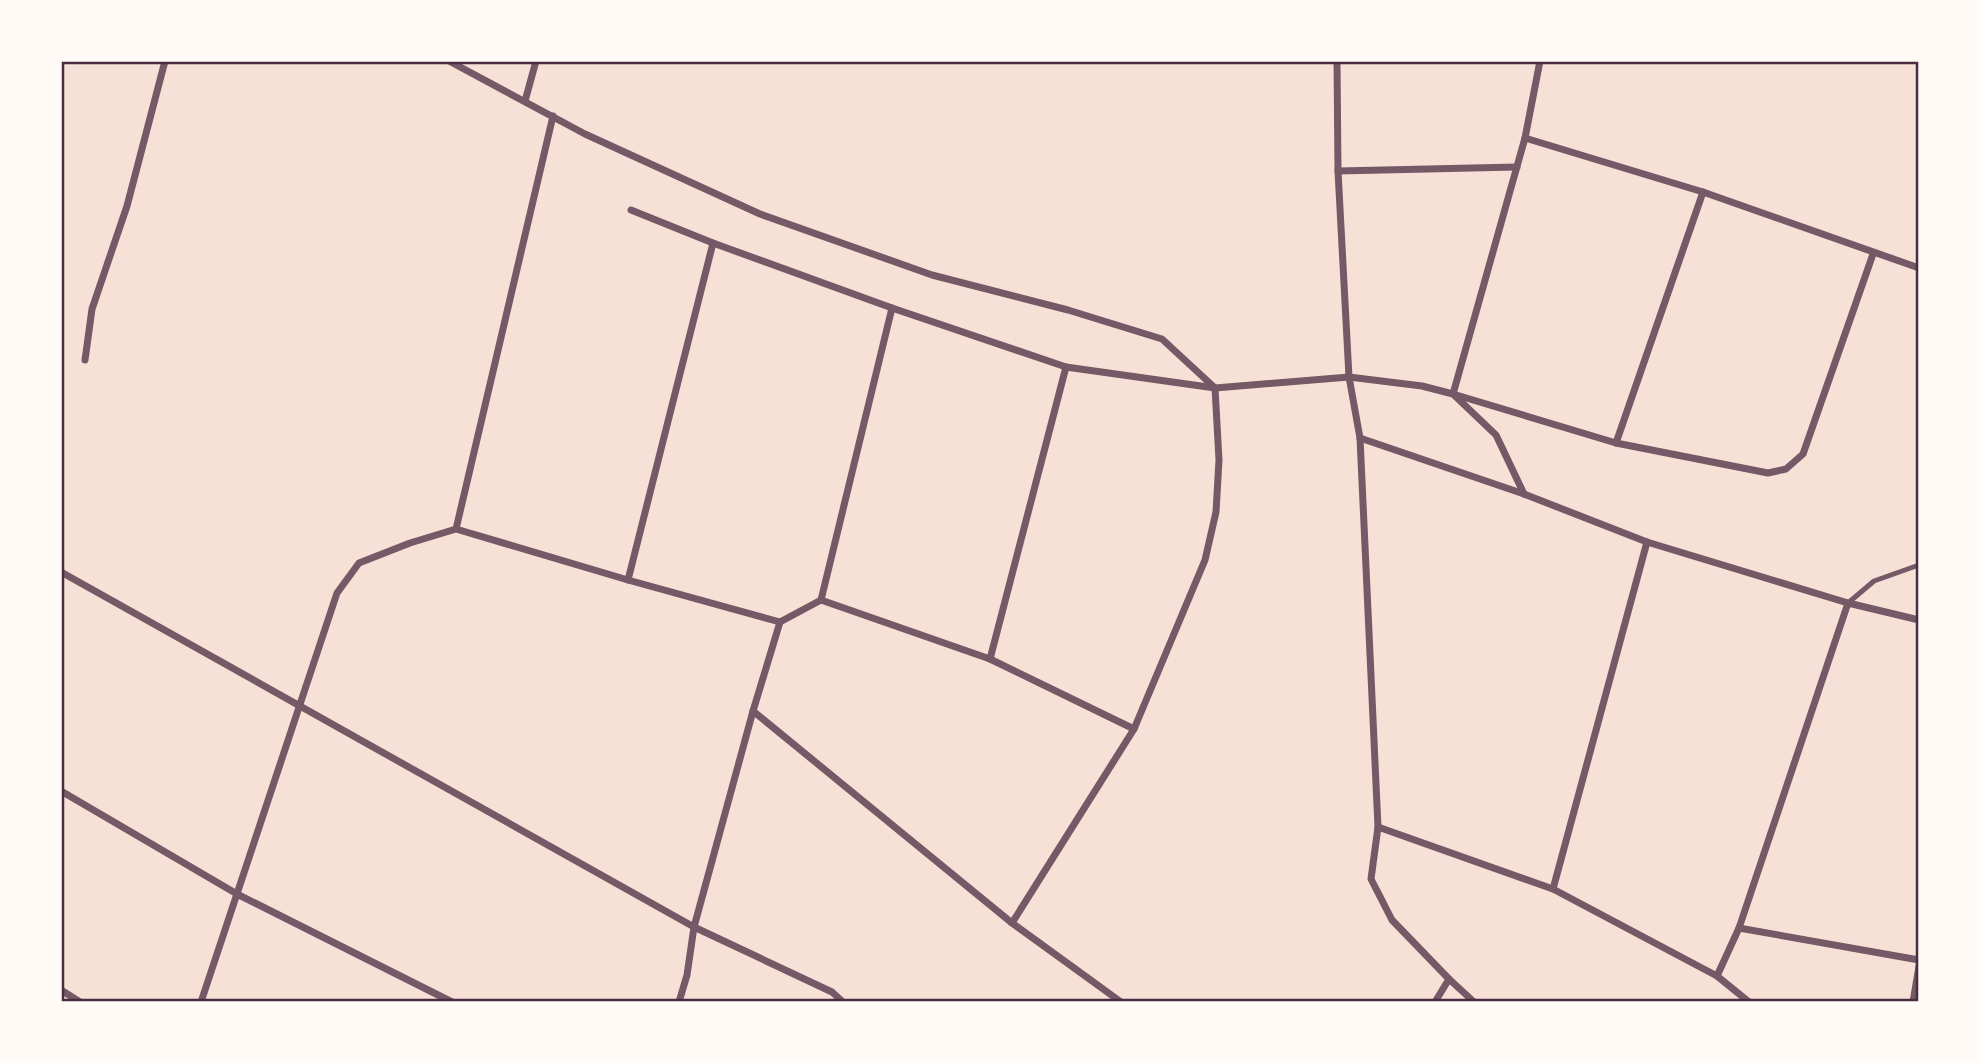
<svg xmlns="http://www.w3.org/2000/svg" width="1980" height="1063" font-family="'Archivo Narrow',sans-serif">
  <rect width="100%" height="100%" fill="#f7e1d7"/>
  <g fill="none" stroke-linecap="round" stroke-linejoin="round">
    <!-- service -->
    <polyline stroke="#755966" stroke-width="5" points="1848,603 1874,581 1919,565"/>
    <!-- minor -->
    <g stroke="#755966" stroke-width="7">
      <polyline points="449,61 585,134 760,214 932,275 1068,310 1162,339 1215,388 1219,460 1216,512 1205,560 1134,729 1012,923"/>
      <polyline points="1337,61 1338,171 1349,377 1360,438 1378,827 1371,879 1392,920 1449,979 1435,1002"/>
      <polyline points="1540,61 1525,138 1453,394 1616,443 1768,473 1786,469 1803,454 1873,254"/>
      <polyline points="525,101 536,61"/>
      <polyline points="1525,138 1703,192 1919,268"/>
      <polyline points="1338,171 1517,167"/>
      <polyline points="631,210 713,243 892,308 1066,367 1215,388 1349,377 1422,386 1453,394 1496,435 1524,494"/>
      <polyline points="85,360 92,309 127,206 165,61"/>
      <polyline points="1360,438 1524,494 1647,542 1848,603 1919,620"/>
      <polyline points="1616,443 1703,192"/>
      <polyline points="456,529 628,580 780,622"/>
      <polyline points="61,572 694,927 832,992 843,1002"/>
      <polyline points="628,580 713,243"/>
      <polyline points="821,600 990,659 1134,729"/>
      <polyline points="780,622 821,600 892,308"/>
      <polyline points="990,659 1066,367"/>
      <polyline points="753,711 1012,923 1121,1002"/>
      <polyline points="61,791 237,894 452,1002"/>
      <polyline points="1378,827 1553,889 1717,976 1739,928 1919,960"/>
      <polyline points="1553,889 1647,542"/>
      <polyline points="1739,928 1848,603"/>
      <polyline points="1717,976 1749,1002"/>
      <polyline points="1449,979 1474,1002"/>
      <polyline points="61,990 80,1002"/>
      <polyline points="201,1002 337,593 359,563 410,543 456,529 553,116"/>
      <polyline points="679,1002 687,975 694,927 753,711 780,622"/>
      <polyline points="1913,1002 1919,966"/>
    </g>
  </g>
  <!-- border -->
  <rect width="1980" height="1063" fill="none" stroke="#fffaf5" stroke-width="126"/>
  <rect x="63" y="63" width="1854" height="937" fill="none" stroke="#4a2c40" stroke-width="2.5"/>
</svg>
